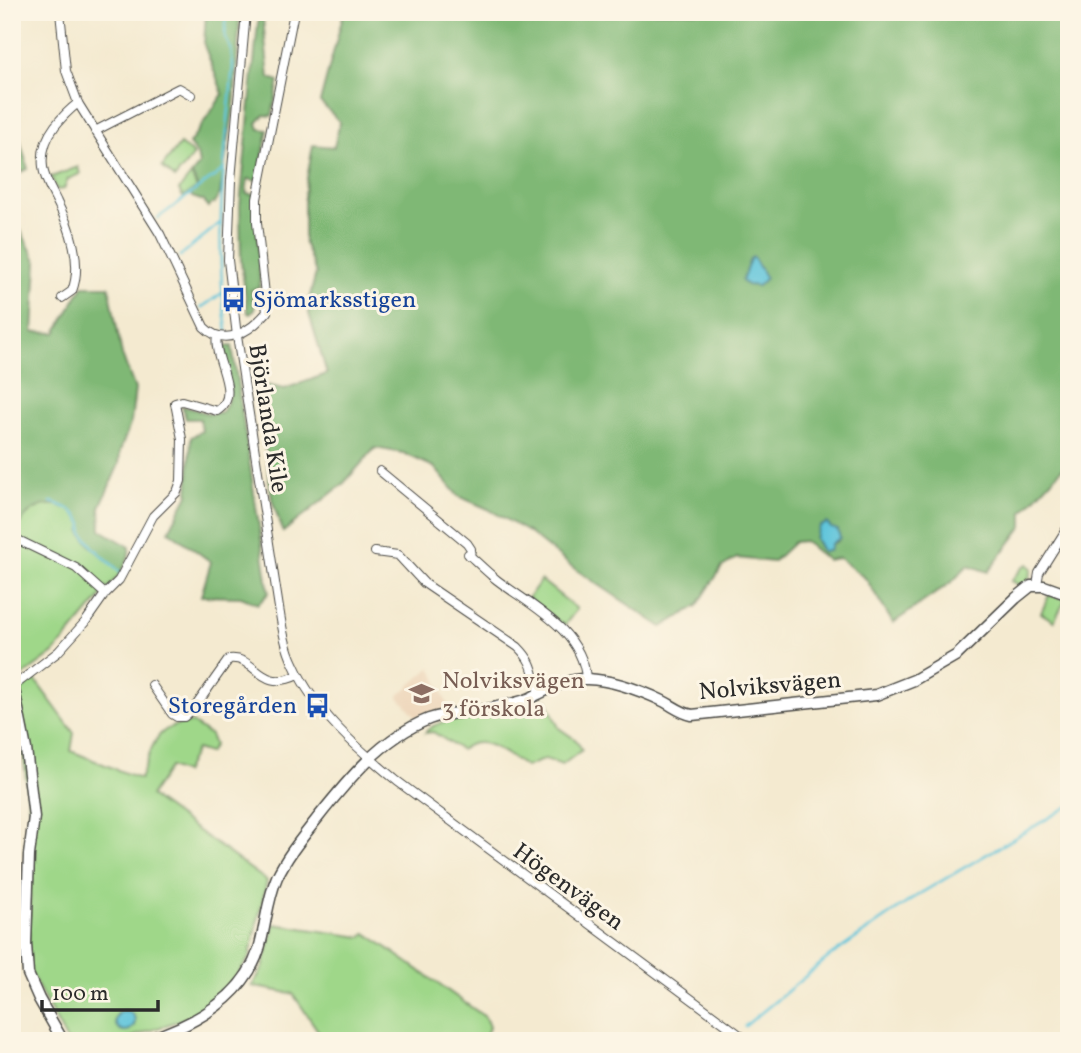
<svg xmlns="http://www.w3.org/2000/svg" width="1081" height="1053" font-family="Vollkorn,serif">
  <rect width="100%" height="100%" fill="#fcf5e5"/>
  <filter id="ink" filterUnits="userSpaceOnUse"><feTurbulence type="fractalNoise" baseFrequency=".0143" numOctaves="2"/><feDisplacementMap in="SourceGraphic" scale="14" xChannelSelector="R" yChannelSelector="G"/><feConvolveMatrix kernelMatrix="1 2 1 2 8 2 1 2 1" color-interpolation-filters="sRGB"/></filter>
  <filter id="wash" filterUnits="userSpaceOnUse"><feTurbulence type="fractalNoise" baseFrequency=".00686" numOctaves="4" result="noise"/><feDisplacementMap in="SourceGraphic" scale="28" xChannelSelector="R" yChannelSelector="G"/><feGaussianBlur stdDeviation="1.57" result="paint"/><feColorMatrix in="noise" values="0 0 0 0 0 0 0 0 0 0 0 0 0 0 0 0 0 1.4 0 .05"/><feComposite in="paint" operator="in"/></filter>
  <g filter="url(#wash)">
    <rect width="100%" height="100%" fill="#f4ead0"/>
    <!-- built -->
    <polygon fill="#eed7bb" points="431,667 449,708 417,718 398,696"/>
    <!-- green -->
    <g fill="#9fd789" stroke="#65815a" stroke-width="2">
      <polygon points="180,144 194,155 175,178 162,167"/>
      <polygon points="78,167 80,174 68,179 64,189 57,190 51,177"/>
      <polygon points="191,175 197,188 183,197 179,190"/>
      <path d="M52,503c13,4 23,8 31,21l-2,8 10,14 30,27 -67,80 -38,28c-5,-15 -5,-27 2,-41l-6,-3v-115l7,4c7,-14 18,-20 33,-23z"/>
      <path d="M1028,564l4,5 -3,9 -7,8 -11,-5c4,-5 11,-14 17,-17z"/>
      <polygon points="541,580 577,609 564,626 528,598"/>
      <polygon points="1049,595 1066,599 1054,621 1041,613"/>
      <path d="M33,677l41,56 -3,18 69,28c13,-30 12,-55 52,-56l18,12 4,10 -5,8 -13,-4 -12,24 -14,-6 -20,29 117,85 -18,77 -20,30 -40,29 -68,24h-54l-36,-67 -3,-20 4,-109 -14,-151z"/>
      <path d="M546,699l13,29 17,12 6,10 -20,15 -17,-6 -19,8c-20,-12 -44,-36 -65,-17l-28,-18 -8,1c12,-18 64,-15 85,-20 13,-3 25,-7 36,-14z"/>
      <polygon points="274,924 361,937 366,933 485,1017 489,1027 484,1041 325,1041 293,994 252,986 263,968"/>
    </g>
    <!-- forest -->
    <g fill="#7fb875" stroke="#557250" stroke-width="2" fill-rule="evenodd">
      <polygon points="206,12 240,12 234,106 220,194 215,202 208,207 204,201 192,197 191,194 198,189 192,174 199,165 197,154 189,144 223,94 204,45"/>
      <polygon points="259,12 283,12 283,15 272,15 263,19 269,78 279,81 272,116 264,115 257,123 259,129 268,130 258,181 248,179 246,193 256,195 260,286 251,290 255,310 250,314 248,313 241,262 240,206"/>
      <path d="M344,12h725v449l-46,50v15l-35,46 -20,-7 -15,16 -60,42 -27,-44 -27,-21 -12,2 -23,-19 -10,1 -21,20 -36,-4 -15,9 -25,39 -35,21 -87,-58 -47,-37 -40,-23 -30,-13 -24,-29 -31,-14 -28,-5 -32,36 -60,48 -11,-32 -13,-103 6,-12 19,4 43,-15 -20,-67 9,-34 -12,-31v-47l9,-50 21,2 6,-25 -20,-20zM829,527l9,14 -7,3 -2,7h-7l-7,-13 3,-6z"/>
      <polygon points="12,111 28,169 12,176"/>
      <path d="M12,214l25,48 -4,70 23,1 27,-47h26l13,69 13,34 -4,33 -11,29 -1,13 -19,43 1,23 29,17 -2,12 -7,14 -30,-27 -10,-14 2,-8c-16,-27 -50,-25 -64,2l-7,-4z"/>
      <path d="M232,346l37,247 -11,11 -17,-7 -40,-1 10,-34 -42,-31 19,-36 3,-58 11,-6 -2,-12h-14l-4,-13 28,8 12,-2c15,-20 4,-43 -2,-65z"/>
    </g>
    <!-- water -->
    <g fill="#5ec5db" stroke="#447883" stroke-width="2">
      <polygon points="753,257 766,278 758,286 747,285 742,281 750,259"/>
      <polygon points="827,523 831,528 838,530 840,538 831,544 829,551 822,551 815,538 820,526"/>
      <circle cx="125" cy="1021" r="10"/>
    </g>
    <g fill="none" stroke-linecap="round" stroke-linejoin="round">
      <!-- stream -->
      <g stroke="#5ec5db" stroke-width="2.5">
        <path d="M226,12l-1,25 6,12 2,17c-8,88 -20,176 -6,265"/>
        <polyline points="158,218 223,170"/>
        <polyline points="180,256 220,223"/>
        <polyline points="201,308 222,293"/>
        <path d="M51,502c14,4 25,9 32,22l-1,8 12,16 26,24"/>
        <polyline points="745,1026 829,957 921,893 1069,806"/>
        <polyline points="725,1041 731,1036"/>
      </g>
    </g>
  </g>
  <g filter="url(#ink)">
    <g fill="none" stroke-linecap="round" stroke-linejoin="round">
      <defs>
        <g id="minor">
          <path d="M60,12l6,59 12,32 82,131 44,93c21,21 47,4 63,-15l-10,-89v-24l37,-187"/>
          <path d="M246,12l-15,168 -3,80 9,76 42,272c3,19 6,39 15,57 21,47 64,84 103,116l351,260"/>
          <polyline points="95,131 179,88 191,95"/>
          <path d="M62,298l10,-7c11,-28 -2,-64 -15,-89 -5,-11 -13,-23 -14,-35 -2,-16 3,-29 12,-41 7,-9 14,-16 23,-23"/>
          <polyline points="380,471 467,543 471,549 470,556"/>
          <polyline points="12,537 76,568 105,594"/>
          <path d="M375,552l23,3 26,28 94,64c17,17 14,25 21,46"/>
          <path d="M468,554c10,9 19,18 29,26 34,26 85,50 89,98"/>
          <polyline points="1037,585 1039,573 1069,525"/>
          <path d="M15,685l43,-33 28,-31 19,-27 14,-14 34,-64 24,-24 4,-11 1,-42 -7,-36 7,-2 35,10c26,-16 -5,-52 0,-75"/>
          <path d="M152,685l20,29 5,3h7l11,-10 34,-48c27,-4 30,35 69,16"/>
        </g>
        <g id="tertiary">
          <polyline points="12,679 26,749 34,817 29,855 26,944 28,974 39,999 63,1041"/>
          <path d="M144,1041c47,-15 99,-41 115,-92 7,-24 8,-49 18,-72 10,-21 25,-39 39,-57 31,-39 65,-82 113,-101 22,-8 46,-6 68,-12 10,-2 21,-4 31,-8 18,-8 38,-21 59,-20 25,1 55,12 76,22 10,5 18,12 29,14l184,-20 38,-15 43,-25 59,-57 15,-12h13l25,9"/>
        </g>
      </defs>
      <!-- minor casing -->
      <use href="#minor" stroke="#494844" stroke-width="10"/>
      <!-- tertiary casing -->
      <use href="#tertiary" stroke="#494844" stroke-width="13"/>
      <!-- minor -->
      <use href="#minor" stroke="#fff" stroke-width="8"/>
      <!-- tertiary -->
      <use href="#tertiary" stroke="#fff" stroke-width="10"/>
    </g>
  </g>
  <!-- icons -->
  <defs>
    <symbol id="bus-bare" viewBox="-9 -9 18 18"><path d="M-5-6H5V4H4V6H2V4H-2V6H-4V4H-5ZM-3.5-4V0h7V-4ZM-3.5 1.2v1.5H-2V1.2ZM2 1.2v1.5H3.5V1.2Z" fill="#1a4fb4" stroke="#fcf5e5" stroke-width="2.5" paint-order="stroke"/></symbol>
    <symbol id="school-bare" viewBox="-9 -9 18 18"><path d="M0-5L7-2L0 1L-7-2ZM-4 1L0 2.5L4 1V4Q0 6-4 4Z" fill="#8d6e63" stroke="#fcf5e5" stroke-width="2.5" paint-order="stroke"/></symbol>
  </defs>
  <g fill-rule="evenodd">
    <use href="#bus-bare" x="216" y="282" width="35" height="35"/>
    <use href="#school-bare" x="404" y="676" width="35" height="35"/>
    <use href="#bus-bare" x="300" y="688" width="35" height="35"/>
  </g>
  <g text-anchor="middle" stroke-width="6" stroke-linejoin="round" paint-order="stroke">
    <!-- transit labels -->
    <g font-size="24" fill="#164399" stroke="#fcf5e5" text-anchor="start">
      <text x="253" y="307">Sjömarksstigen</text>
      <text x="297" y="713" text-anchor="end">Storegården</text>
    </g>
    <!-- street labels -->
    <g font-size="24" fill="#2b2b2b" stroke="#fcf5e5">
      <text transform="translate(269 418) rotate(81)" y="8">Björlanda Kile</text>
      <text transform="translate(770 685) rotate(-5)" y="8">Nolviksvägen</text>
      <text transform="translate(569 886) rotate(36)" y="8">Högenvägen</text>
    </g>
    <!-- education labels -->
    <g font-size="24" fill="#785e54" stroke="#fcf5e5" text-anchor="start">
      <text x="442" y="688">Nolviksvägen<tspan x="442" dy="28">3 förskola</tspan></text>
    </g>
  </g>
  <!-- margin -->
  <rect width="1081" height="1053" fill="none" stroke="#fcf5e5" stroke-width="42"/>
  <!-- scale -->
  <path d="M42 1000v10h116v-10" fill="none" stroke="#2b2b2b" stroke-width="3.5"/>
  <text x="52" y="1000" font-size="21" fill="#2b2b2b" stroke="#fcf5e5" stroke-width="5" paint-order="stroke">100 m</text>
</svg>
